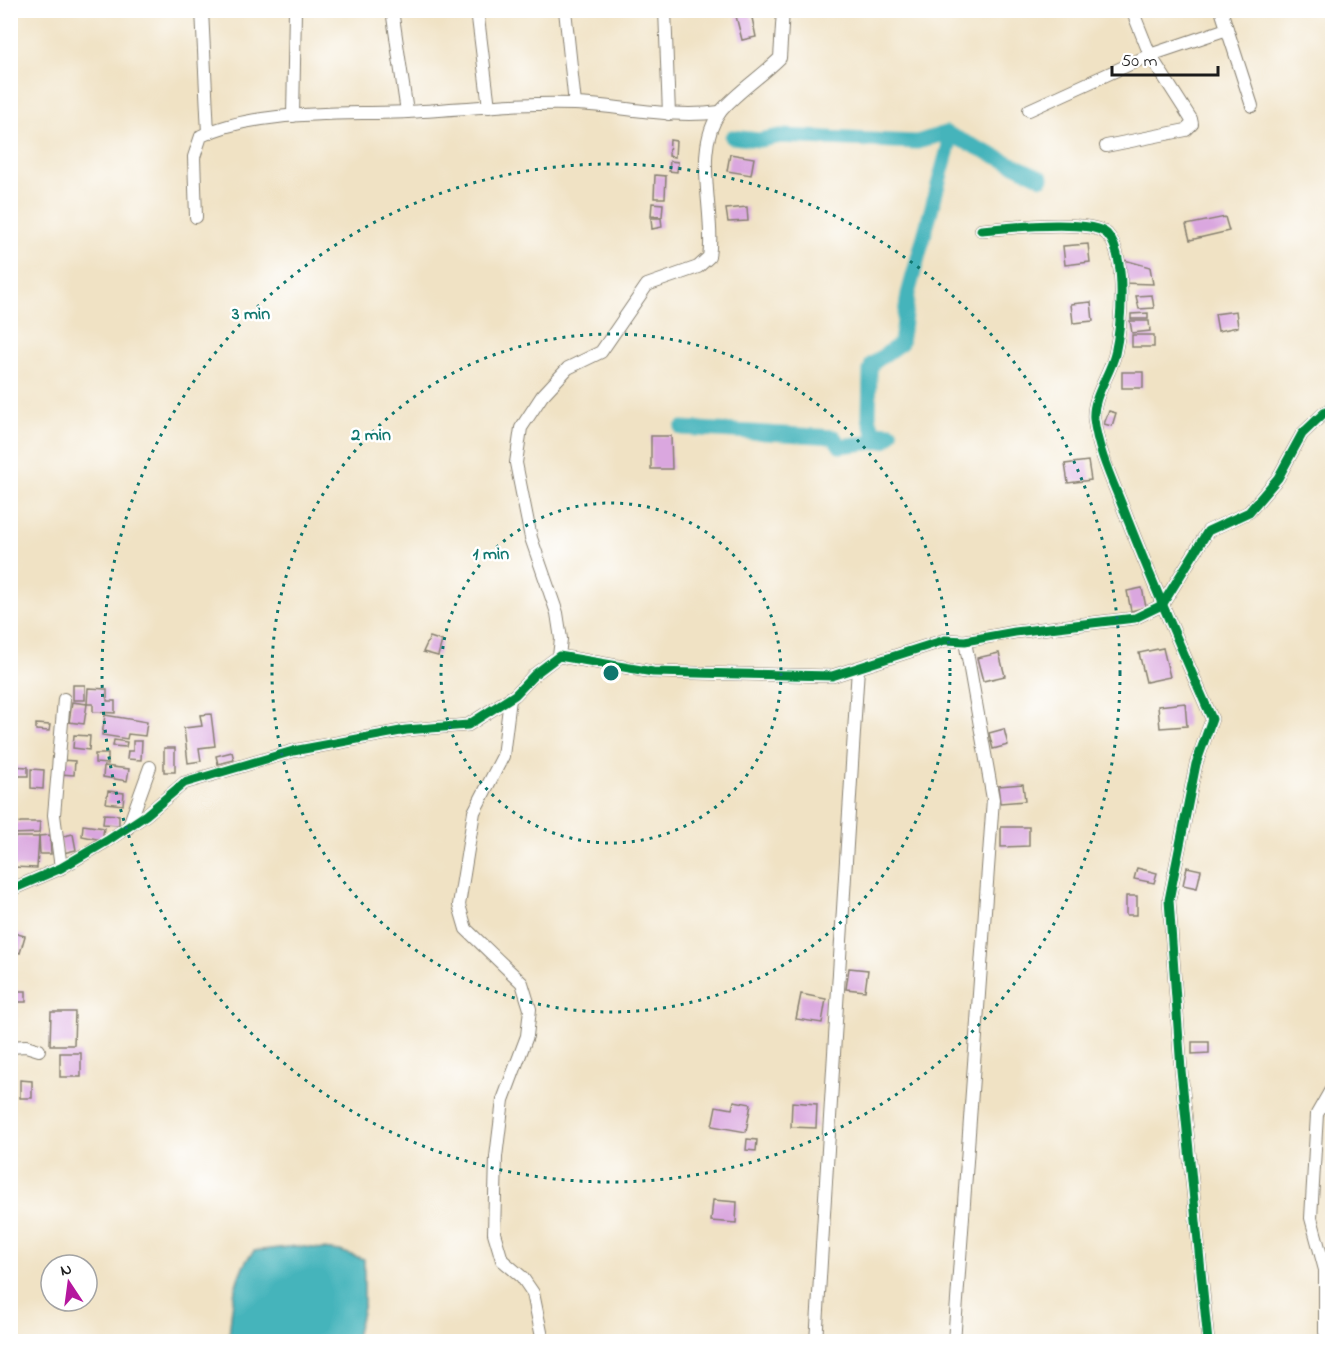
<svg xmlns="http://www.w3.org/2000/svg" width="1343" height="1352" font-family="'Indie Flower',sans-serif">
  <rect width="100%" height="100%" fill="#fff"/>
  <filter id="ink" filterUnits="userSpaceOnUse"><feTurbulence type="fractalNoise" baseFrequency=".0167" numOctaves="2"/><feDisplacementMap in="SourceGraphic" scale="12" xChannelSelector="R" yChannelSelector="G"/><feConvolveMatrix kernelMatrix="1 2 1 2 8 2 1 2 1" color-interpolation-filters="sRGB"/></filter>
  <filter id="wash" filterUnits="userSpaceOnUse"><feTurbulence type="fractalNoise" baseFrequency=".008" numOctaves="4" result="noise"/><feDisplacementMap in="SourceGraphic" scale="24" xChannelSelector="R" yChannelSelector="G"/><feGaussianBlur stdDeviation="1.35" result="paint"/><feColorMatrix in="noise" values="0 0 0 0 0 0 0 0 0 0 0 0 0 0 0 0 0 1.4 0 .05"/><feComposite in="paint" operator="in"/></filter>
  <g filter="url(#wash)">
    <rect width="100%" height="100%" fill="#f0e2c4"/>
    <!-- water -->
    <path fill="#44b4bb" stroke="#30686c" stroke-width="1.5" d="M296,1246l44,5 24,8v45l-9,37h-122l-4,-5c3,-29 4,-63 25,-85z"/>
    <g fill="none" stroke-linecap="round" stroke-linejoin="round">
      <!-- canal -->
      <g stroke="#44b4bb" stroke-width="15">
        <polyline points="732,137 759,140 781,136 917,142 946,133 1042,178"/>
        <polyline points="682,428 834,437 840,446 884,441 891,433 874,432 869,418 870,371 872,364 901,343 908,294 949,145 946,133"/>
      </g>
    </g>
    <g id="blocks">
      <!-- building -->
      <g fill="#daa7df">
        <polygon points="751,13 756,37 742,40 736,16"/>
        <polygon points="670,140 676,141 675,157 669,156"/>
        <polygon points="730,154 754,158 751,175 727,171"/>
        <polygon points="670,161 678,162 677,172 669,171"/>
        <polygon points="655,175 666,176 665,198 654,198"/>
        <polygon points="652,203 663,204 662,217 651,216"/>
        <polygon points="747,207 748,221 728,222 726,209"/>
        <polygon points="1225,217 1229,231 1190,240 1186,225"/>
        <polygon points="651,218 661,218 662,227 652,229"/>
        <polygon points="1088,244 1090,262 1065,265 1063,246"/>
        <polygon points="1117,258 1150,267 1153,284 1120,283"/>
        <polygon points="1152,295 1154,308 1139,309 1136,296"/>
        <polygon points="1091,302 1093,321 1073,323 1071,304"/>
        <polygon points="1236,311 1238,327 1218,331 1215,314"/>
        <polygon points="1148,313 1148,319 1131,319 1131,314"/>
        <polygon points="1130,321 1149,321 1150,331 1132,333"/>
        <rect x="1132" y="335" width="22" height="12"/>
        <rect x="1122" y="372" width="21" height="16"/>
        <polygon points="1109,411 1116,413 1112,426 1104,424"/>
        <polygon points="651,436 671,436 672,469 651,469"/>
        <polygon points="1088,461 1091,480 1068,483 1065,464"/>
        <polygon points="1142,588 1146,607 1131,611 1127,591"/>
        <polygon points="430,637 442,641 438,656 423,652"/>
        <polygon points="1163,648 1170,677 1146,682 1139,653"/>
        <polygon points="999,653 1005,676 983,681 977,658"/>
        <rect x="73" y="685" width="12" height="15"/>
        <polygon points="88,688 107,689 107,701 115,701 115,713 93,712 93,704 87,704"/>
        <polygon points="72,702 87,704 84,724 69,722"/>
        <polygon points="1185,703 1187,726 1160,728 1158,706"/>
        <polygon points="211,714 215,746 199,748 201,761 188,763 184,728 202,726 200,715"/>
        <polygon points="105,715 147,722 145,736 128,734 127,739 102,735"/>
        <polygon points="36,724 50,725 49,731 36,730"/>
        <polygon points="1004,729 1008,745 993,749 989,733"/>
        <polygon points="74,735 90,736 89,750 73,748"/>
        <polygon points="114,740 127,742 126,747 113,746"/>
        <polygon points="133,741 142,741 141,760 127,759 128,751 133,751"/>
        <rect x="164" y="748" width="11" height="24"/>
        <polygon points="232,752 234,760 218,764 216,756"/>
        <polygon points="95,754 108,754 108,764 95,763"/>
        <polygon points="61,760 75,761 74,775 60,774"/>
        <polygon points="10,766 28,767 28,776 10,776"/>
        <polygon points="104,766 129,769 127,781 103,777"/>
        <polygon points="31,769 44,770 43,789 31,788"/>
        <polygon points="1023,784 1025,801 1000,803 998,786"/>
        <polygon points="108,791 124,793 123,805 106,803"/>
        <polygon points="104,814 119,815 119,825 103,824"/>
        <polygon points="21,822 40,822 39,833 12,834 12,824"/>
        <polygon points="83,825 104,828 102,840 82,836"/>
        <polygon points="1001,827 1029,827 1029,846 1001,847"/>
        <polygon points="73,834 76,850 63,853 59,837"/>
        <polygon points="50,835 51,854 40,854 39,836"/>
        <polygon points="13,837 39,837 37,868 12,867"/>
        <polygon points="1187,867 1201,870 1197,888 1183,885"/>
        <polygon points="1137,868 1157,873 1154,883 1134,879"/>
        <rect x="1126" y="896" width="11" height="19"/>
        <polygon points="10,932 25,936 20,953 10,950"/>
        <polygon points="849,968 868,970 865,991 846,989"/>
        <polygon points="10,991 26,991 26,1002 17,1002 17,1017 10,1017"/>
        <polygon points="801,994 826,999 822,1023 796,1019"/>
        <polygon points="51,1012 75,1012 74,1045 50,1045"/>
        <polygon points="1192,1042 1209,1042 1209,1053 1192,1054"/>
        <rect x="60" y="1053" width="21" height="24"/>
        <polygon points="20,1080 32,1081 32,1098 20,1098"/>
        <polygon points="734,1101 751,1104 746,1132 712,1126 716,1106 732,1109"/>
        <polygon points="792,1102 817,1104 816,1128 791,1127"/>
        <polygon points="747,1139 757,1140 756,1151 746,1150"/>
        <polygon points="713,1200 737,1202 736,1223 711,1221"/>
      </g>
    </g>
  </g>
  <g filter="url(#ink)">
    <use href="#blocks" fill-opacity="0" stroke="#867f70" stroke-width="1.5"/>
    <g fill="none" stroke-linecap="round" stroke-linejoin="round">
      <defs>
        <g id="street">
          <polyline points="202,10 208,133"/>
          <polyline points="392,10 407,112"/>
          <polyline points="477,10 489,107"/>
          <polyline points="565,10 575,104"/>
          <polyline points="665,10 669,114"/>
          <polyline points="1221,10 1252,106"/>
          <polyline points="1029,110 1150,55 1227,29"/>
          <polyline points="293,116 295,10"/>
          <polyline points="1106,146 1186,130 1192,124 1191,119 1150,55 1132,10"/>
          <path d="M196,217l-2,-60 7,-21c56,-27 143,-21 206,-24 56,-3 113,-10 168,-8 49,2 96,15 145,8"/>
          <path d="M981,230c24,-2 110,-12 126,4 21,22 14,93 8,120 -5,21 -23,43 -21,65 4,34 21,67 33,99 27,68 56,135 85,201l-16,45 -27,136 12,170 27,272"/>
          <path d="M559,656l2,-17 -4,-26 -26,-75 -15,-75 5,-35 21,-32 26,-28 33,-16 46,-67 51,-18 11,-10c7,-43 -18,-108 12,-146 16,-19 41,-35 59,-53l3,-48"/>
          <polyline points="510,699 503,756 474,812 459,905 466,929 522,983 530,1009 527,1036 503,1100 496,1157 494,1233 502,1260 522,1277 533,1293 543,1342"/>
          <polyline points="128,828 150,767"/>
          <polyline points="61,868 54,815 64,699"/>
          <polyline points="10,890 61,868 107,841 146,815 184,783 293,751 406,730 468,725 515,695 535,674 559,656 653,672 832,676 945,640 965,641 1015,632 1135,618 1162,605 1208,531 1249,512 1278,478 1302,434 1324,413 1332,409"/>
          <polyline points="10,1047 26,1046 39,1050"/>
          <polyline points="816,1342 858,668"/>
          <polyline points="954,1342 993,799 965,641"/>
          <polyline points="1328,1342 1325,1332 1325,1270 1311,1218 1317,1114 1332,1088"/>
        </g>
      </defs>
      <!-- street casing -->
      <use href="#street" stroke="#867f70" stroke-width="14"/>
      <!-- street -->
      <use href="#street" stroke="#fff" stroke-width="12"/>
      <defs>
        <g id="cycleway">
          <path d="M981,230c24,-2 110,-12 126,4 21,22 14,93 8,120 -5,21 -23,43 -21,65 4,34 21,67 33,99 27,68 56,135 85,201l-16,45 -27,136 12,170 27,272"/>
          <polyline points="10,890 61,868 107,841 146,815 184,783 293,751 406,730 468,725 515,695 535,674 559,656 653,672 832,676 945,640 965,641 1015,632 1135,618 1162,605 1208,531 1249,512 1278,478 1302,434 1324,413 1332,409"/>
        </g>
      </defs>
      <!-- cycleway casing -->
      <use href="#cycleway" stroke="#fff" stroke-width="13"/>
      <!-- cycleway -->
      <use href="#cycleway" stroke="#00873e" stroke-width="9"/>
    </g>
  </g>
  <!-- distance rings -->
  <g fill="none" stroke="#0f766e" stroke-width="3" stroke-dasharray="3 6">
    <circle cx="611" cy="673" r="170"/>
    <circle cx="611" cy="673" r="339"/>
    <circle cx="611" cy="673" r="509"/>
  </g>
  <circle cx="611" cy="673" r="9" fill="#0f766e" stroke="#fff" stroke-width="3"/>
  <g font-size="18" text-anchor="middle" font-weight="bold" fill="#0f766e" stroke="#fff" stroke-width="5" stroke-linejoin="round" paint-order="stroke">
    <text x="251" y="319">3 min</text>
    <text x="371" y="440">2 min</text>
    <text x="491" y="559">1 min</text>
  </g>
  <!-- margin -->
  <rect width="1343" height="1352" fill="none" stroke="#fff" stroke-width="36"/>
  <!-- north arrow -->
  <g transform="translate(69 1283) rotate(347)"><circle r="28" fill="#ffffff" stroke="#a4a4a4" stroke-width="1.5"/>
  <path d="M0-4.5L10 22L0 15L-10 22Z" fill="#b5179e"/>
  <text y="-9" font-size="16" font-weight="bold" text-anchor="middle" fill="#1c1c1c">N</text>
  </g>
  <!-- scale -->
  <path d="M1112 66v9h106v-9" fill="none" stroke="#1c1c1c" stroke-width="3"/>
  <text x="1121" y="66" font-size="18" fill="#1c1c1c" stroke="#ffffff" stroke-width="4.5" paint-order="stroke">50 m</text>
</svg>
